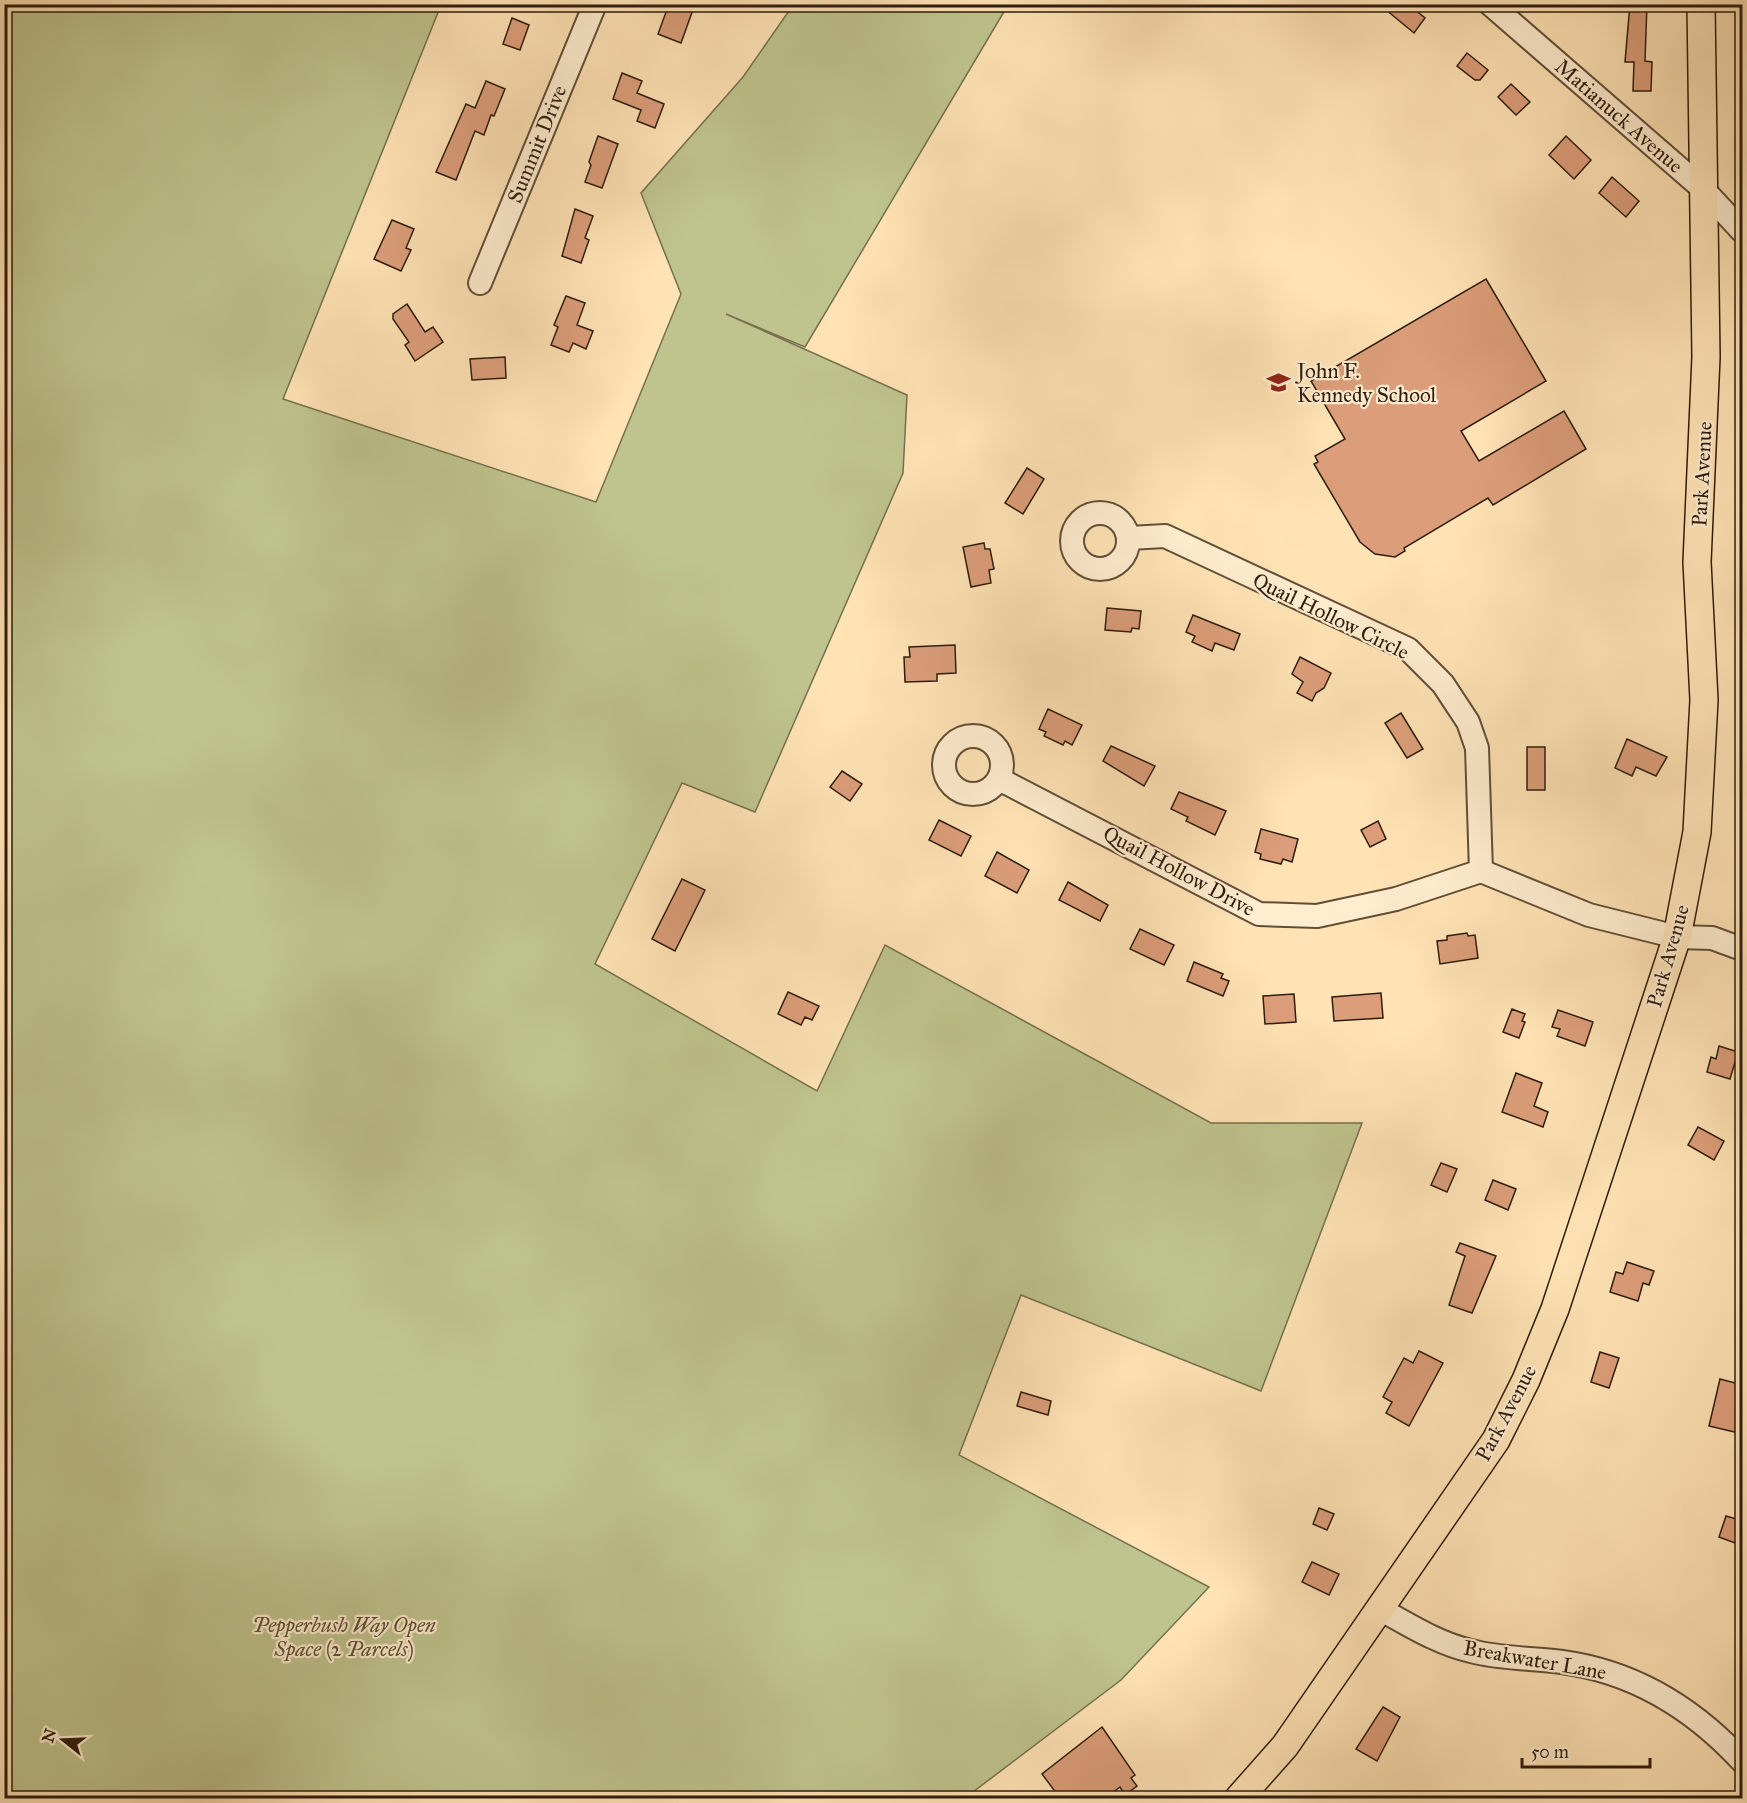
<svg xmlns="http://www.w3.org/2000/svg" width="1747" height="1803" font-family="'IM FELL Great Primer',serif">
  <rect width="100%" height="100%" fill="#ffe3b5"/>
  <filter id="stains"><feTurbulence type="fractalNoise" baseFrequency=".00333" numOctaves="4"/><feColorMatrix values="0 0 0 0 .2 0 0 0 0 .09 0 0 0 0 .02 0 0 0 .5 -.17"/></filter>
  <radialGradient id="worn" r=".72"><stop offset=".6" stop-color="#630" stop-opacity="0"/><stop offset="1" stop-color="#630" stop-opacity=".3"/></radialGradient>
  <!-- green -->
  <polygon fill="#bfc48e" stroke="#76704e" stroke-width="1.5" points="5,4 441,5 283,399 596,502 681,294 641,193 743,77 793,5 1008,5 805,347 726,314 907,395 903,473 755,812 682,783 595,964 817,1091 885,945 1211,1123 1362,1123 1261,1391 1021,1295 959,1455 1209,1587 1121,1680 965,1798 5,1798"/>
  <!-- building -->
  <g fill="#dc9e7a" stroke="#2e1c0f" stroke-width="1.5">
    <polygon points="669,4 695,4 681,43 658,34"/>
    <polygon points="1379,4 1408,4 1425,18 1414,33"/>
    <polygon points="1630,4 1647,4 1645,61 1652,62 1651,91 1633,91 1634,62 1625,62"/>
    <polygon points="512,18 529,25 520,50 503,44"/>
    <polygon points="1467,53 1488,70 1480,80 1475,80 1457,66"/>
    <polygon points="622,73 642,81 637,93 664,104 655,128 637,121 641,110 613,99"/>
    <polygon points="486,81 505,89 494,116 491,115 484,135 475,131 456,180 436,172 466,104 475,108"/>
    <polygon points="1511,84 1530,102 1516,115 1498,97"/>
    <polygon points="598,136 618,144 602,188 585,182 591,165 589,162"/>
    <polygon points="1566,136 1591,160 1574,179 1549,155"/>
    <polygon points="1612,177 1639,201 1626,217 1599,193"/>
    <polygon points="575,209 593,216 585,238 589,240 581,263 562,256"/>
    <polygon points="392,220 414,229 406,248 411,250 401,271 374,259"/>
    <polygon points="1486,279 1546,381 1461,431 1479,461 1564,411 1586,449 1493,505 1488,498 1404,548 1405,551 1395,557 1375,554 1360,542 1314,464 1318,462 1315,456 1345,439 1311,381"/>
    <polygon points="566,296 585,303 577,325 593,331 586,349 573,343 569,352 551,345 558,327 554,325"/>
    <polygon points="407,304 425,332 433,327 443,342 415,361 405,345 409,342 393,319 393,314"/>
    <polygon points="505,357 506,378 472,380 470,359"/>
    <polygon points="1027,468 1044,479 1023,514 1005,503"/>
    <polygon points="984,543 985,549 990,549 994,569 989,570 991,583 971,587 963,547"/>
    <polygon points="1107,608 1141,611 1139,629 1132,628 1131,632 1105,630"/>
    <polygon points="1193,615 1240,634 1234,650 1215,643 1212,651 1192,642 1195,636 1186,632"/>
    <polygon points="955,645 956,673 937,674 937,681 905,682 904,657 910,657 909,647"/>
    <polygon points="1300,657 1331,673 1324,688 1316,693 1312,701 1297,693 1303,682 1292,674"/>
    <polygon points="1048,709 1082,725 1072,745 1065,741 1063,745 1044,736 1046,732 1039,729"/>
    <polygon points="1401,713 1423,749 1407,758 1385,723"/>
    <polygon points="1627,739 1667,757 1656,776 1636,767 1632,776 1615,768"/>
    <polygon points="1111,746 1155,766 1144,786 1103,761"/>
    <rect x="1527" y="747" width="18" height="43"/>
    <polygon points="842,771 862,784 850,801 830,787"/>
    <polygon points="1179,792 1226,811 1215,835 1186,821 1188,817 1171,809"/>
    <polygon points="939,820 971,836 961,856 929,840"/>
    <polygon points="1378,821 1386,839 1370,847 1361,830"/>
    <polygon points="1261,829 1298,839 1292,862 1283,859 1281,864 1260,859 1261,854 1255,852"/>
    <polygon points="997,852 1029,870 1017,893 985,876"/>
    <polygon points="682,879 705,890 675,951 652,939"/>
    <polygon points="1068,882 1108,905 1100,921 1059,900"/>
    <polygon points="1140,929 1174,945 1164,965 1130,949"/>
    <polygon points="1467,933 1468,936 1475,935 1478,958 1440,964 1437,941 1447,940 1447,936"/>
    <polygon points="1194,962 1223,974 1221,978 1229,981 1223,996 1187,981"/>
    <polygon points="788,992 819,1006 812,1020 805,1017 801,1025 778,1014"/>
    <polygon points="1381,993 1383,1018 1334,1021 1332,997"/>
    <polygon points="1294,994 1296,1022 1265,1024 1263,996"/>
    <polygon points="1512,1009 1525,1014 1522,1021 1525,1022 1519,1038 1503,1032"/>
    <polygon points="1558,1010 1593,1022 1585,1046 1557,1036 1560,1029 1552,1027"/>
    <polygon points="1719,1046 1738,1052 1730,1079 1707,1072 1711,1057 1716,1059"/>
    <polygon points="1516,1073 1542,1083 1534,1106 1548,1112 1543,1127 1502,1112"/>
    <polygon points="1698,1127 1724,1141 1714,1160 1688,1145"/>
    <polygon points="1441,1163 1457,1169 1447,1192 1431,1185"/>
    <polygon points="1493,1180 1516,1189 1508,1210 1485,1200"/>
    <polygon points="1460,1243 1496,1256 1472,1313 1449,1305 1465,1256 1456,1252"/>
    <polygon points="1627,1262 1654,1271 1649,1285 1643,1283 1638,1301 1610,1292 1616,1272 1623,1274"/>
    <polygon points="1419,1351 1443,1363 1409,1426 1386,1413 1392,1402 1383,1397 1404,1358 1413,1363"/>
    <polygon points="1600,1352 1619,1358 1609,1388 1591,1382"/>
    <polygon points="1720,1379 1743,1385 1743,1434 1709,1426"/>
    <polygon points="1021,1392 1051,1401 1048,1415 1017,1406"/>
    <polygon points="1319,1508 1334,1514 1327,1530 1313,1524"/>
    <polygon points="1726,1516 1743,1521 1743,1546 1719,1537"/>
    <polygon points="1312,1562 1339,1574 1329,1595 1302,1582"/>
    <polygon points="1383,1707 1400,1717 1377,1761 1356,1749"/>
    <polygon points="1102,1727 1135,1775 1131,1778 1137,1786 1125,1795 1120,1787 1105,1798 1060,1798 1042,1774"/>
  </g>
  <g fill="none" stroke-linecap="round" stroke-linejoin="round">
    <defs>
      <g id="minor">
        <polyline points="1490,4 1702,188 1742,231"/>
        <polyline points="480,283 595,4"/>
        <circle cx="1100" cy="541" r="28"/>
        <polyline points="1129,538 1165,536 1408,649 1443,684 1468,722 1477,748 1481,871"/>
        <circle cx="973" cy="765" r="29"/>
        <polyline points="999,779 1259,914 1317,916 1396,899 1481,871 1589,915 1677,937 1712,938 1742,949"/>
        <path d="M1380,1609c29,16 59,35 91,42 30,8 61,7 91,11 73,10 131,46 180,99"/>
      </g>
      <polyline id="major" points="1239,1798 1285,1746 1496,1440 1526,1380 1555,1309 1677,937 1697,832 1704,700 1697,562 1706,357 1701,4"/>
    </defs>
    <!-- minor casing -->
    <use href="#minor" stroke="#624e38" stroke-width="26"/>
    <!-- major casing -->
    <use href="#major" stroke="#2e1c0f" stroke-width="30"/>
    <!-- minor -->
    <use href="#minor" stroke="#ffedcf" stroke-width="22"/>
    <!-- major -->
    <use href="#major" stroke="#ffe3b5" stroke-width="27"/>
  </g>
  <!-- icons -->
  <defs>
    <symbol id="school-bare" viewBox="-9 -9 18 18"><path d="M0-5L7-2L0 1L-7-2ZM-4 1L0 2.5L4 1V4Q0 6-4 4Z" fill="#8f2418" stroke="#ffedcf" stroke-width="2.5" paint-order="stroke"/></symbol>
  </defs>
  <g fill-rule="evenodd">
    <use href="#school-bare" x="1262" y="366" width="33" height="33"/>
  </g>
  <g text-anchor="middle" stroke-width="4.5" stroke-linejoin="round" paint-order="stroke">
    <!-- street labels -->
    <g font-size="21" fill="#2e1c0f" stroke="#ffedcf">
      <text transform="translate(1619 116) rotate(41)" y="7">Matianuck Avenue</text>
      <text transform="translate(537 144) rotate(-68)" y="7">Summit Drive</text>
      <text transform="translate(1702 474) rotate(-87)" y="7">Park Avenue</text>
      <text transform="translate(1331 616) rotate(26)" y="7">Quail Hollow Circle</text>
      <text transform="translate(1179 871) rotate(28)" y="7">Quail Hollow Drive</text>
      <text transform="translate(1668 956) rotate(-74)" y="7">Park Avenue</text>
      <text transform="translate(1506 1413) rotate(-62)" y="7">Park Avenue</text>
      <text transform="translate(1535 1660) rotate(10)" y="7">Breakwater Lane</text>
    </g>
    <!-- poi labels -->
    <g font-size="21" fill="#2e1c0f" stroke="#ffedcf" text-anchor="start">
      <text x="1297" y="378">John F.<tspan x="1297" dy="24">Kennedy School</tspan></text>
    </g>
    <!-- park labels -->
    <g font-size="21" font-style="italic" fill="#5a4e35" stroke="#ffedcf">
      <text x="344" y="1632">Pepperbush Way Open<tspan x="344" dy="24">Space (2 Parcels)</tspan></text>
    </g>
  </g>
  <!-- margin -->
  <rect width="1747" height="1803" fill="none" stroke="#ffe3b5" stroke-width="24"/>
  <rect x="6" y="6" width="1735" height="1791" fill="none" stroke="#2e1c0f" stroke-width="3"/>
  <rect x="12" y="12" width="1723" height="1779" fill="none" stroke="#2e1c0f" stroke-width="1.5"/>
  <!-- north arrow -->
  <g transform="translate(63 1740) rotate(288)" stroke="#ffedcf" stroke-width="4.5" paint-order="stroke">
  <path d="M0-4.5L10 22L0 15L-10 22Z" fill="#2e1c0f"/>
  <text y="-9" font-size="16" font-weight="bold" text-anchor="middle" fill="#2e1c0f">N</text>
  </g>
  <!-- scale -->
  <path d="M1522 1758v9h128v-9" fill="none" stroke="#2e1c0f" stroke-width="3"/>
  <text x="1531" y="1758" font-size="18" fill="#2e1c0f" stroke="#ffedcf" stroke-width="4.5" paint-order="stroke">50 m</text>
  <rect width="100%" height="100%" filter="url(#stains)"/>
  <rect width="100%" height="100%" fill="url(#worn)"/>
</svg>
